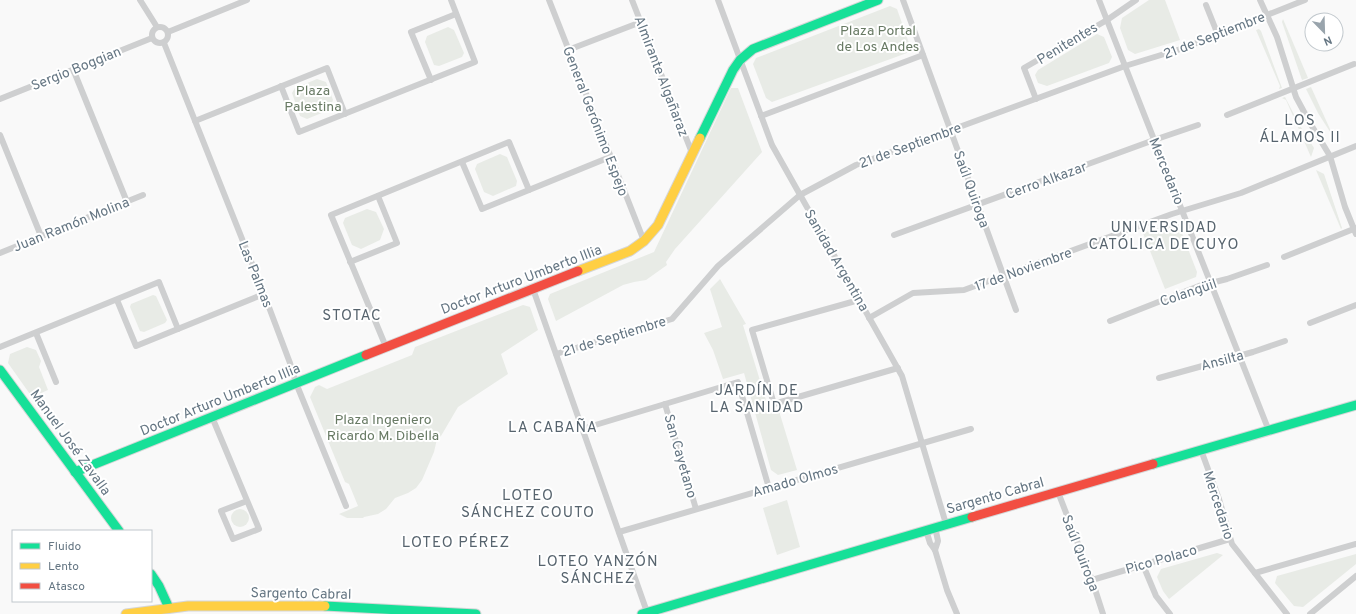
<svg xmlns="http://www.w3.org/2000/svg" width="1356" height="614" font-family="Overpass,sans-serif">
  <rect width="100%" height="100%" fill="#f9f9f9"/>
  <!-- green -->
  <g fill="#e8ebe6">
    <polygon points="1149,0 1165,0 1180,40 1135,54 1128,50 1120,28 1122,18"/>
    <polygon points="890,6 897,9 910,46 907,53 772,102 766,98 753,64 756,58"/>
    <polygon points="1283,19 1308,78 1302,80 1282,22"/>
    <polygon points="448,27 454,30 464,53 462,57 439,66 434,65 425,42 427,36"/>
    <polygon points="1259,29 1261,31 1282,88 1279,89 1280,86 1256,30"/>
    <polygon points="1097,34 1104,37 1112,57 1109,63 1047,86 1038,83 1035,75 1038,70"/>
    <polygon points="317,79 326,82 333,100 329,110 307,119 300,116 292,93 295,88"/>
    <polygon points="1311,87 1334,138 1318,113 1306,89"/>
    <polygon points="731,88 738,88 762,152 675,249 666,262 667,265 646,280 634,282 623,285 556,321 548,299 550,294 654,252"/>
    <polygon points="1285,97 1299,124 1314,148 1311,157 1286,100 1282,98"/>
    <polygon points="500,154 507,157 517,181 516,186 493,196 484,192 475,169 477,164"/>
    <polygon points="1316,170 1324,174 1342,228 1341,229"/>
    <polygon points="367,209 376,212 384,229 380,240 361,249 352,245 343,223 345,218"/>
    <polygon points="1175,222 1178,223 1197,272 1196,277 1165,289 1143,233"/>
    <polygon points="720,279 746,324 743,325 770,413 779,411 797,470 778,475 771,470 744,373 723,379 713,350 704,333 722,327 710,289"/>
    <polygon points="153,295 156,296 167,320 165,323 144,332 140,331 130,307 131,304"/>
    <polygon points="523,305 530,307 538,330 501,354 508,374 458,407 441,436 437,439 434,452 422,480 416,488 408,493 395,498 386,509 378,514 364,517 363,518 347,518 339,514 358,506 349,484 345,482 310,397 315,387 319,385 327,389 412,355 415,347"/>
    <polygon points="27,347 36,350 41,361 39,367 48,390 32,397 8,363 10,354"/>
    <polygon points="787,500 800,547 777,555 763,508"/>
    <circle cx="240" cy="518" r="9"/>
    <polygon points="1217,553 1223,555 1169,599 1163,591 1157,577 1161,569"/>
    <polygon points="1356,554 1356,564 1303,607 1294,606 1275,583 1277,576"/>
  </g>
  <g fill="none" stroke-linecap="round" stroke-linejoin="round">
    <defs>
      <g id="fast">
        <polyline points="700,138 733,70 740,60 753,49 878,0"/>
        <polyline points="0,370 119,531"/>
        <polyline points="1153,464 1356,405"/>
        <polyline points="75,472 366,355"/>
        <polyline points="151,574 159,586 169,608"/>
        <polyline points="325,606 476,614"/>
        <polyline points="642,614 972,517"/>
      </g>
      <g id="slow">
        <polyline points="578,271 630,251 644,241 658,225 700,138"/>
        <polyline points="126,614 188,606 325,606"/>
      </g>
      <g id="jam">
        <polyline points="366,355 578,271"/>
        <polyline points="972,517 1153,464"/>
      </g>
    </defs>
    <!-- fast casing -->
    <use href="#fast" stroke="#d5d6d7" stroke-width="11"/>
    <!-- slow casing -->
    <use href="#slow" stroke="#d5d6d7" stroke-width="11"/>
    <!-- jam casing -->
    <use href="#jam" stroke="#d5d6d7" stroke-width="11"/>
    <!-- street -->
    <g stroke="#cecfd0" stroke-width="6">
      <polyline points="140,0 157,27"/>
      <polyline points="549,0 644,241"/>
      <polyline points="632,0 692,153"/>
      <polyline points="718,0 772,145 902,376 946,524"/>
      <polyline points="903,0 1016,310"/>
      <polyline points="1099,0 1269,431"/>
      <polyline points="1260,0 1277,37 1296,97 1310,123 1330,156 1345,207 1356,234"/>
      <polyline points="1206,5 1218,35"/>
      <circle cx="160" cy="35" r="8"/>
      <polyline points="168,32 247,0"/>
      <polyline points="164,43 264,294 290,363 296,383 346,506"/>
      <polyline points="568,50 641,22"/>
      <polyline points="73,69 127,202"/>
      <polyline points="431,80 411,32 456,14"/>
      <polyline points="281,86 299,132 475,62 451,0"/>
      <polyline points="0,99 152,38"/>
      <polyline points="1036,99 1024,68 1107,20 1136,0"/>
      <polyline points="1227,115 1354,64"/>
      <polyline points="761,116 923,55"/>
      <polyline points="195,121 327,68 345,114"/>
      <polyline points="0,135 41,236"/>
      <polyline points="462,162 482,209 610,157"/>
      <polyline points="894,235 1154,140 1198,125"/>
      <polyline points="0,253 143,195"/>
      <polyline points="1284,257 1356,228"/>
      <polyline points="350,262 397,243 378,196"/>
      <polyline points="533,289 647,612"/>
      <polyline points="117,300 136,346 264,294"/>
      <polyline points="859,300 752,330 774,404 898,368"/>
      <polyline points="869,318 913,293 964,290 1172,214 1241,193 1356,146"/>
      <polyline points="1110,321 1199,286 1227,279 1267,265"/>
      <polyline points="1310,323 1356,305"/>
      <polyline points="36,333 56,382"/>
      <polyline points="0,347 159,282 178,329"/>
      <polyline points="386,347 331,215 509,142 529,190"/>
      <polyline points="556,354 672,319 718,266 800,195 856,165 1125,66 1184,48 1305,0"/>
      <polyline points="1159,378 1253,352 1285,341"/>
      <polyline points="665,404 696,509"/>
      <polyline points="212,417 259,529 233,539 221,511 247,501"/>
      <polyline points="582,429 738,382 769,488"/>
      <polyline points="1201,450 1219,499 1232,544 1287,614"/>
      <polyline points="1058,492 1092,580 1103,614"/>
      <polyline points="935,527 938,541 935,550"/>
      <polyline points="926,530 930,543 935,550 947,590 957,614"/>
      <polyline points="619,532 971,429"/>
      <polyline points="1143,565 1156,596 1170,614"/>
      <polyline points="1255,573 1356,544"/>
      <polyline points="1092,580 1230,539"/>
      <polyline points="1310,614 1356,576"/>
    </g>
    <!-- fast -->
    <use href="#fast" stroke="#16e098" stroke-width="9"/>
    <!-- slow -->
    <use href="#slow" stroke="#ffcf43" stroke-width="9"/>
    <!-- jam -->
    <use href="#jam" stroke="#f24e42" stroke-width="9"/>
  </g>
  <g text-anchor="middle" stroke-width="4" stroke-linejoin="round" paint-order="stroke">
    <!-- park labels -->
    <g font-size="14" fill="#687a64" stroke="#fff">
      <text x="878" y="35">Plaza Portal<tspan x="878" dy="16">de Los Andes</tspan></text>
      <text x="313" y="95">Plaza<tspan x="313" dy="16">Palestina</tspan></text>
      <text x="383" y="424">Plaza Ingeniero<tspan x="383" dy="16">Ricardo M. Dibella</tspan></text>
    </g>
    <!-- street labels -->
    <g font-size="14" fill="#657683" stroke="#fff">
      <text transform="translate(1214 35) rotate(-21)" y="5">21 de Septiembre</text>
      <text transform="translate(1067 43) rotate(-31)" y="5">Penitentes</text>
      <text transform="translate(76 68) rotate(-22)" y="5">Sergio Boggian</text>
      <text transform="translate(662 76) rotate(69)" y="5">Almirante Algañaraz</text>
      <text transform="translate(596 121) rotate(69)" y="5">General Gerónimo Espejo</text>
      <text transform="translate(910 145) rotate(-20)" y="5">21 de Septiembre</text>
      <text transform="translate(1167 171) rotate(68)" y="5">Mercedario</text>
      <text transform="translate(1046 180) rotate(-20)" y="5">Cerro Alkazar</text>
      <text transform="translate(972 189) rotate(70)" y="5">Saúl Quiroga</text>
      <text transform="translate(71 224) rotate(-22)" y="5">Juan Ramón Molina</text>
      <text transform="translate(837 260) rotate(60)" y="5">Sanidad Argentina</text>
      <text transform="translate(1023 269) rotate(-20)" y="5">17 de Noviembre</text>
      <text transform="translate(256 274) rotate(68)" y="5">Las Palmas</text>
      <text transform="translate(521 279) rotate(-21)" y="5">Doctor Arturo Umberto Illia</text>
      <text transform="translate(1188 292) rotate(-19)" y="5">Colangüil</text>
      <text transform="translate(614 336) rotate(-17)" y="5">21 de Septiembre</text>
      <text transform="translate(1222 360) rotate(-15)" y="5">Ansilta</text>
      <text transform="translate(220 399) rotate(-22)" y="5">Doctor Arturo Umberto Illia</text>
      <text transform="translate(71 442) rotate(54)" y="5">Manuel José Zavalla</text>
      <text transform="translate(681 456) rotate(74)" y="5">San Cayetano</text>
      <text transform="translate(795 480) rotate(-16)" y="5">Amado Olmos</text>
      <text transform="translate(995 495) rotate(-16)" y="5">Sargento Cabral</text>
      <text transform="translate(1219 505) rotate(72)" y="5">Mercedario</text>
      <text transform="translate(1081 553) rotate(69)" y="5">Saúl Quiroga</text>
      <text transform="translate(1161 559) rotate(-16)" y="5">Pico Polaco</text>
      <text transform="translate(301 593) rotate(1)" y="5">Sargento Cabral</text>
    </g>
    <!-- neighbourhood labels -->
    <g font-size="15" letter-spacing="1" fill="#57646e" stroke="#fff">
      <text x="1300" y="125">LOS<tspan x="1300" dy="17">ÁLAMOS II</tspan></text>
      <text x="1164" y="232">UNIVERSIDAD<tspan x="1164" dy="17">CATÓLICA DE CUYO</tspan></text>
      <text x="352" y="320">STOTAC</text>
      <text x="757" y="395">JARDÍN DE<tspan x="757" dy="17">LA SANIDAD</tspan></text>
      <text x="553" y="432">LA CABAÑA</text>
      <text x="528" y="500">LOTEO<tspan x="528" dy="17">SÁNCHEZ COUTO</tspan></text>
      <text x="456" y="547">LOTEO PÉREZ</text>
      <text x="598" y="566">LOTEO YANZÓN<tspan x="598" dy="17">SÁNCHEZ</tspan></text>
    </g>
  </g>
  <!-- legend -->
  <rect x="12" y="530" width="140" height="72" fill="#ffffff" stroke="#c1c8cd"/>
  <rect x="20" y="543" width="20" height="6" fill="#16e098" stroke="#c1c8cd"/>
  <text x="48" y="550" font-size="12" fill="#657683">Fluido</text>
  <rect x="20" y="563" width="20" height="6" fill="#ffcf43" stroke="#c1c8cd"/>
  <text x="48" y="570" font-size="12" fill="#657683">Lento</text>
  <rect x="20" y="583" width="20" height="6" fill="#f24e42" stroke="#c1c8cd"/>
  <text x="48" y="590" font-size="12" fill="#657683">Atasco</text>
  <!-- north arrow -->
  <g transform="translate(1324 32) rotate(157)"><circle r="19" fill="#ffffff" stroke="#c1c8cd"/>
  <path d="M0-3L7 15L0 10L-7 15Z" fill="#99a4ac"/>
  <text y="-6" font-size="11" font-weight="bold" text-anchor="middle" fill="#657683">N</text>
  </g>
</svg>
